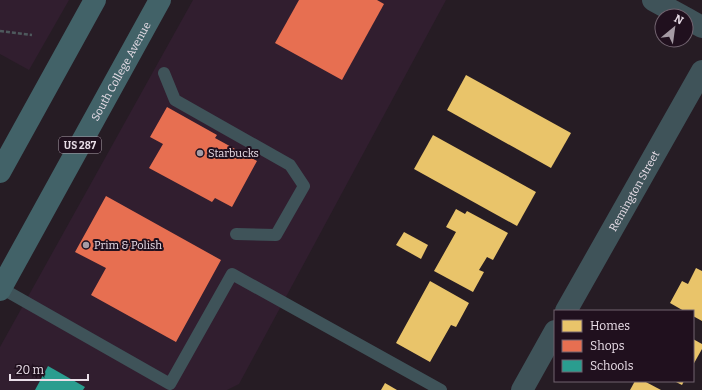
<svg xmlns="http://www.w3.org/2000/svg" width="702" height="390" font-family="Bitter,serif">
  <rect width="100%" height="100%" fill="#261c24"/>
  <!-- built -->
  <g fill="#311e2f">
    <polygon points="0,0 69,0 29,70 0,54"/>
    <polygon points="193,0 446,0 239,384 227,390 0,390 0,347"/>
  </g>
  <!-- homes -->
  <g fill="#e9c46a">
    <polygon points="466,75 571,133 551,168 447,110"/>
    <polygon points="433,135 536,192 517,226 414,169"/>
    <polygon points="456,209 465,214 467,211 508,233 493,260 487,257 479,270 484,272 473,292 434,271 456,232 446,227"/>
    <polygon points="404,232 428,245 421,259 396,245"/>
    <polygon points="696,268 702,271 702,321 693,316 693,311 684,311 670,303 682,281 688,284"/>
    <polygon points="430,281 469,303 456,327 451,325 430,362 396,343"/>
    <polygon points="693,339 702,344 702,349 693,365"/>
    <polygon points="635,381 644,381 661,390 630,390"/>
    <polygon points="674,381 684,381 682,385"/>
    <polygon points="385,383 397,390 381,390"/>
  </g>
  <!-- shops -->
  <g fill="#e76f51">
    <polygon points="299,0 377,0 384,4 342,80 275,43"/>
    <polygon points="167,107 217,135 215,138 257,161 232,207 215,198 212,202 149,168 163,144 150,137"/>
    <polygon points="106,196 221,260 176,342 91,295 106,268 75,252"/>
  </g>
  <!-- schools -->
  <polygon fill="#2a9d8f" points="48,366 85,387 83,390 35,390"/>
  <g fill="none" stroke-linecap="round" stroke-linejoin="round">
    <!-- path -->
    <polyline stroke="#4e595d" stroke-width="2.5" stroke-dasharray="4 2" stroke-linecap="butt" points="0,31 32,35"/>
    <!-- service -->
    <g stroke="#3f5359" stroke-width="12">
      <polyline points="164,73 175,100 290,165 304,186 276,235 236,234"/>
      <polyline points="1,288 170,384 232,274 441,390"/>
    </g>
    <!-- minor -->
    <g stroke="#3f5359" stroke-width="22">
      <polyline points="653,0 682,16"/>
      <polyline points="686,18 702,27"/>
      <path id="s1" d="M566,311l136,-240"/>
      <polyline points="522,390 555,331"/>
    </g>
    <!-- trunk -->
    <g stroke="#426268" stroke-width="22">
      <polyline points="0,172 95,0"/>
      <path id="s2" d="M0,290l160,-290"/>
    </g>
  </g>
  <!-- markers -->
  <g fill="#a59ba4" stroke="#20101e" stroke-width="1.5">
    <circle cx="200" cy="153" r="4"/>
    <circle cx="86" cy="245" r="4"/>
  </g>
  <g text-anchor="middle" stroke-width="4" stroke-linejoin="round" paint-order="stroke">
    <!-- shield labels -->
    <rect fill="#20101e" stroke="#ada1ac" stroke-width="1" x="59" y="137" width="42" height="16" rx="3"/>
    <g font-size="10" font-weight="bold" fill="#eadfe9">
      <text x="80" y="149">US 287</text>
    </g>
    <!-- street labels -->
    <g font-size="11" fill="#eadfe9" stroke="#20101e">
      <text dy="4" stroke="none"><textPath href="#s2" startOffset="250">South College Avenue</textPath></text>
      <text dy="4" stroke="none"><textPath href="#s1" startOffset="138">Remington Street</textPath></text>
    </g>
    <!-- poi labels -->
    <g font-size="11" fill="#eadfe9" stroke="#20101e" text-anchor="start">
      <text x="208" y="157">Starbucks</text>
      <text x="94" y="249">Prim &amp; Polish</text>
    </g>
  </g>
  <!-- legend -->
  <rect x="554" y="310" width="140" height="72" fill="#20101e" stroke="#71636f"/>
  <rect x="562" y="320" width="20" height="12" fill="#e9c46a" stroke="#71636f"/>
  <text x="590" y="330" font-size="12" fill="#eadfe9">Homes</text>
  <rect x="562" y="340" width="20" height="12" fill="#e76f51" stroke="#71636f"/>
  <text x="590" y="350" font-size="12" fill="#eadfe9">Shops</text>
  <rect x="562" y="360" width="20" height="12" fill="#2a9d8f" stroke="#71636f"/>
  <text x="590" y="370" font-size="12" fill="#eadfe9">Schools</text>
  <!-- north arrow -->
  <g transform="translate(674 28) rotate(29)"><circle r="19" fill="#20101e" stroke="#71636f"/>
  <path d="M0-3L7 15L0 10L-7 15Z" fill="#a59ba4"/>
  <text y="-6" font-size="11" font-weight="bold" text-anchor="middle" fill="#eadfe9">N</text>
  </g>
  <!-- scale -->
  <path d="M10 374v6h78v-6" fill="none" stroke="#eadfe9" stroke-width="2"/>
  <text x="16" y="374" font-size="12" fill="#eadfe9" stroke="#20101e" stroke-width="3" paint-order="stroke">20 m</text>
</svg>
